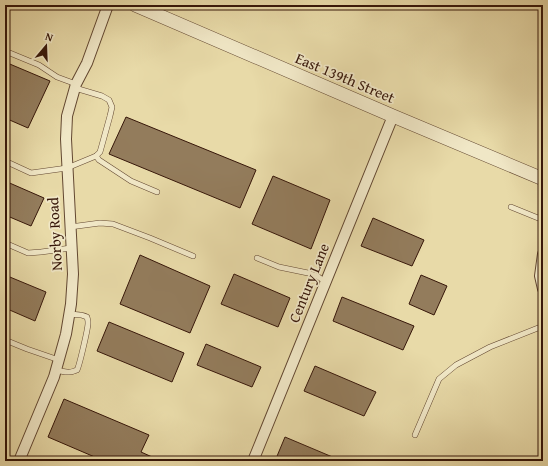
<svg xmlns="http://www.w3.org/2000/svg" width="548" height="466" font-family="'Gentium Book Plus',serif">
  <rect width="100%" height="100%" fill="#e8daa8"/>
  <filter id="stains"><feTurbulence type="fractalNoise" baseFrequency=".005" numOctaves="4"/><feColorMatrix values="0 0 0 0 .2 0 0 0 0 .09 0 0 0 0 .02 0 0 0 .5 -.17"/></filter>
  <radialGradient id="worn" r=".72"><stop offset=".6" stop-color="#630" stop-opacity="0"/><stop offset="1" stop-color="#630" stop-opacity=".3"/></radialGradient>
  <!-- building -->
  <g fill="#937c5c" stroke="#361609">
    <polygon points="5,62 50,81 28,128 5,118"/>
    <polygon points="126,117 256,170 240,208 109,154"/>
    <polygon points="273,176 330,200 311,249 252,224"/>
    <polygon points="5,181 44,198 31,226 5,215"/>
    <polygon points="373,218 424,240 412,266 361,246"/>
    <polygon points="140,255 210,286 190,333 120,304"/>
    <polygon points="234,274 290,298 278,327 221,304"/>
    <polygon points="5,275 46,292 35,321 5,308"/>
    <polygon points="421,275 447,286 434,315 409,304"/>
    <polygon points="342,297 414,326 403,350 333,321"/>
    <polygon points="109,322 184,353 172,382 97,351"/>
    <polygon points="206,344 261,367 252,387 197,365"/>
    <polygon points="315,366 376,392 364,416 304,391"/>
    <polygon points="64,399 149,435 141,452 161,461 104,461 48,437"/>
    <polygon points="285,437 342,461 275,461"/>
  </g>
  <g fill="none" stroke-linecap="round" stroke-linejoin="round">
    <defs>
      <g id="service">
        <polyline points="5,51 39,65 57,77 76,84"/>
        <polyline points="96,156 99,160 131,181 157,192"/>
        <polyline points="5,161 31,173 67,168 96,156 100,152 110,116 112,107 109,100 102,96 75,88"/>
        <polyline points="511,207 543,220"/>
        <polyline points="70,227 100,223 113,224 150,238 193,256"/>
        <polyline points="5,243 28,253 41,252 71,248"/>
        <polyline points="257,258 279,267 308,273 317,276 326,282"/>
        <polyline points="5,340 27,349 59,360"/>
        <path d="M56,370c6,1 13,4 18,1 1,0 2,-1 3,-1 2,-3 11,-41 11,-47 0,-3 0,-2 -1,-6 -6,-3 -11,-3 -18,-2"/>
        <polyline points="415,435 439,379 456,365 490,347 543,326"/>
        <polyline points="5,460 6,461"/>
      </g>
      <g id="minor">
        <polyline points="543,254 540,276 543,289"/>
        <polyline points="19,461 54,377 66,334 71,304 73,274 66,139 67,116 76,84 87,63 108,5"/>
        <polyline points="253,461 393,116"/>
      </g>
      <polyline id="tertiary" points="135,5 393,116 543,179"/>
    </defs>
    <!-- service casing -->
    <use href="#service" stroke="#624731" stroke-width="6"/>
    <!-- minor casing -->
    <use href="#minor" stroke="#624731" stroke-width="12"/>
    <!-- tertiary casing -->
    <use href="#tertiary" stroke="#624731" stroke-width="14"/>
    <!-- service -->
    <use href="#service" stroke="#f0e7c6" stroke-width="5"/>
    <!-- minor -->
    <use href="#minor" stroke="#f0e7c6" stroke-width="10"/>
    <!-- tertiary -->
    <use href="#tertiary" stroke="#f0e7c6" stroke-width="13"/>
  </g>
  <g text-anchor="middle" stroke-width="3.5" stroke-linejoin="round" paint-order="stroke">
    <!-- street labels -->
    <g font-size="15" fill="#361609" stroke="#f0e7c6">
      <text transform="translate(345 78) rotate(23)" y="5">East 139th Street</text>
      <text transform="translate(55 234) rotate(-93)" y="5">Norby Road</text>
      <text transform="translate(309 283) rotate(-68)" y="5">Century Lane</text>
    </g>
  </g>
  <!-- margin -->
  <rect width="548" height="466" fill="none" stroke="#e8daa8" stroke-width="20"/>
  <rect x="6" y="6" width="536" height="454" fill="none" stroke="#361609" stroke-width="2"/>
  <rect x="10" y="10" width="528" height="446" fill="none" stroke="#361609"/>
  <!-- north arrow -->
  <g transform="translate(46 46) rotate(19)" stroke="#f0e7c6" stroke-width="3" paint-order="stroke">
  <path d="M0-3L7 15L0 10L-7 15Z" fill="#361609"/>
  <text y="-6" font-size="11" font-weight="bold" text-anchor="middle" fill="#361609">N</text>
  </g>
  <rect width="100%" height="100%" filter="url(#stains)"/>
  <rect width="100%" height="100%" fill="url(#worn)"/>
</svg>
